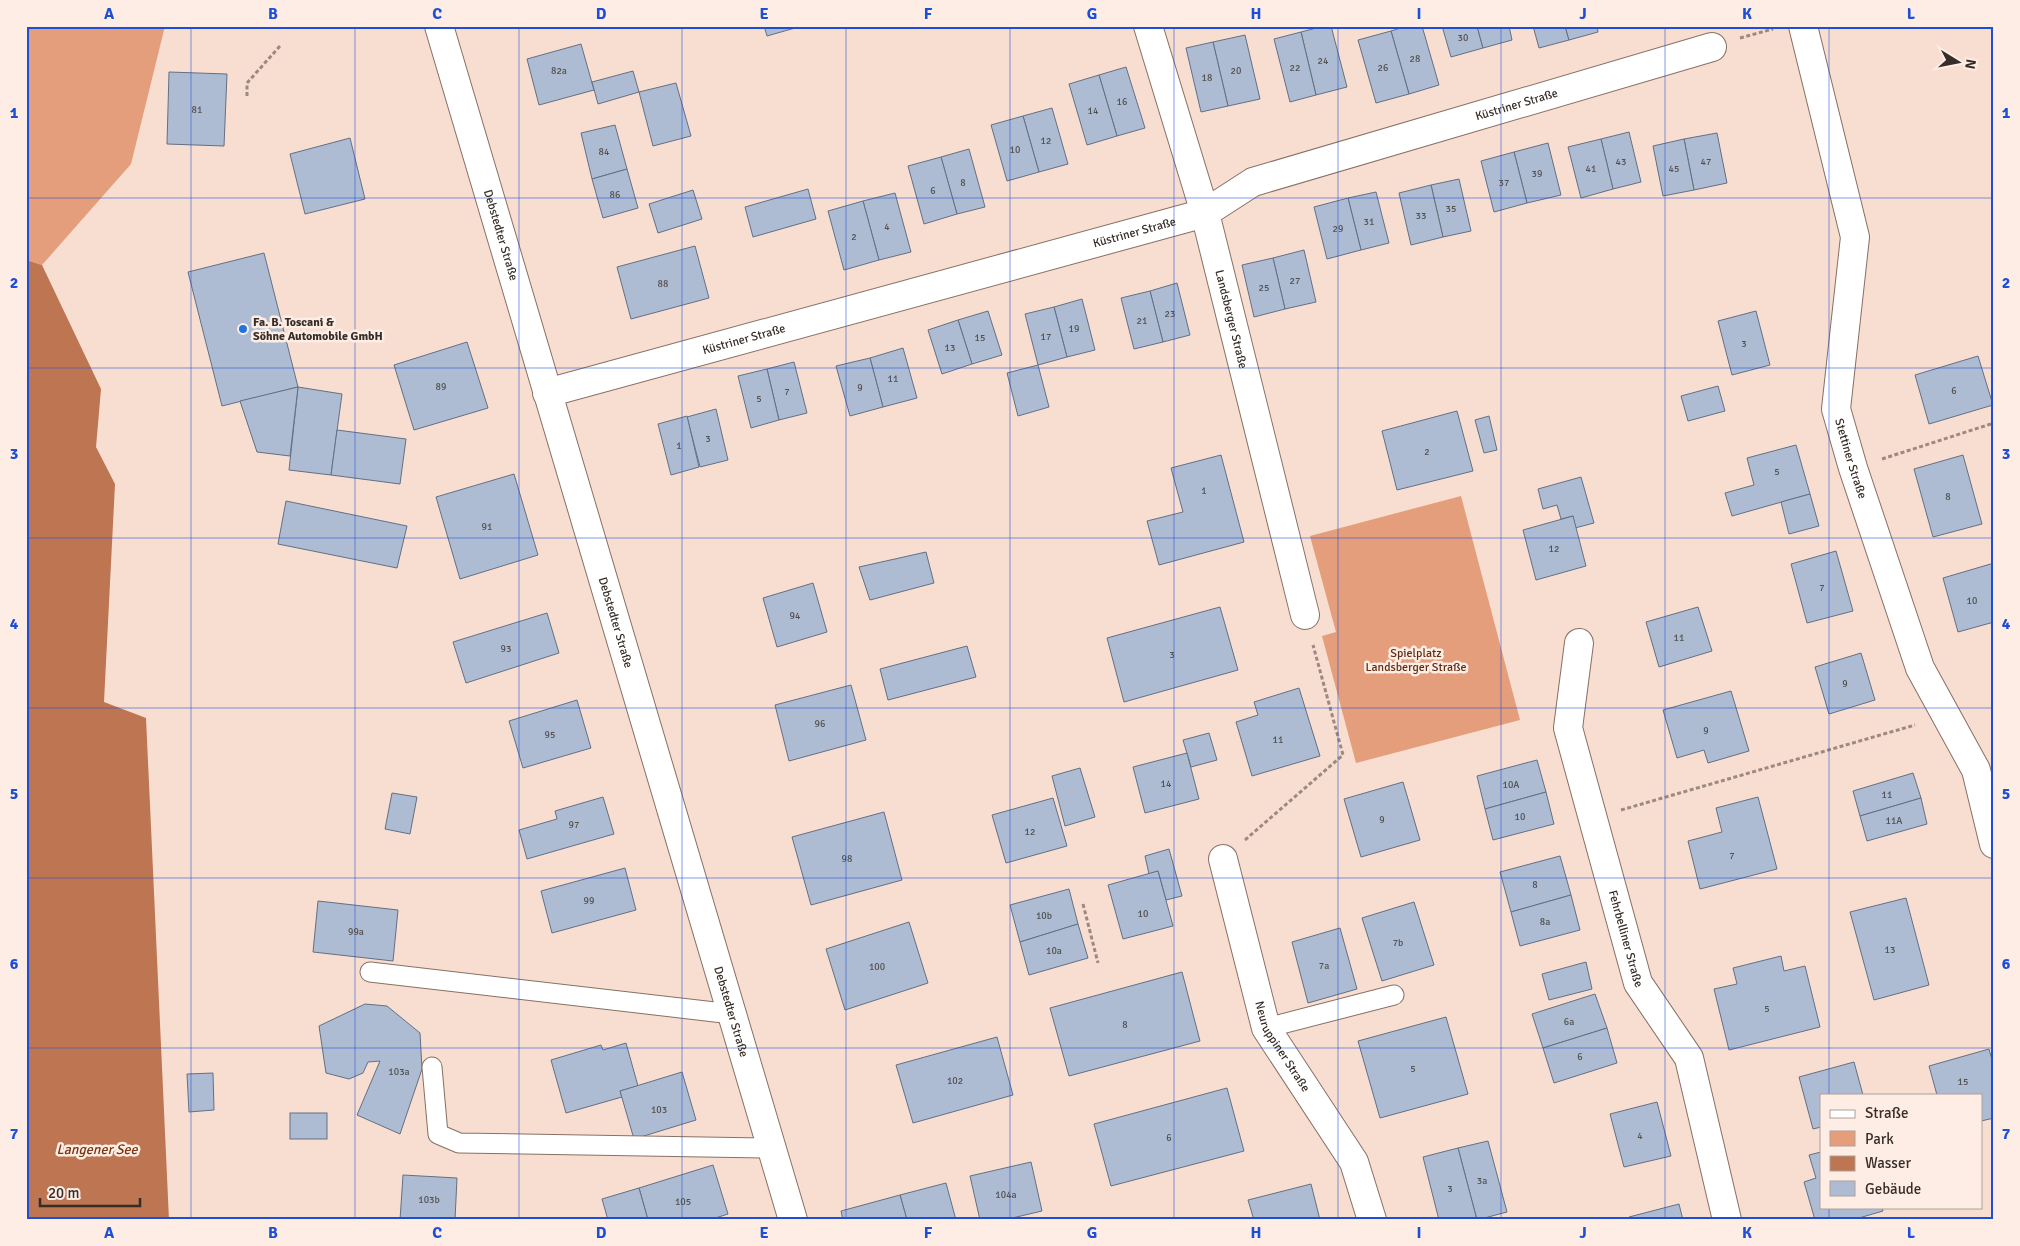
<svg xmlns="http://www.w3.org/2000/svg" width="2020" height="1246" font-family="Signika,sans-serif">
  <rect width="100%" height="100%" fill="#f8ddd1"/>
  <!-- green -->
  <g fill="#e59e7b">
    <polygon points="26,26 165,26 131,164 42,265 26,260"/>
    <polygon points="1461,496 1520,720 1356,763 1322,636 1336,632 1310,536"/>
  </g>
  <!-- water -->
  <polygon fill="#bd7552" points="26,260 42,265 101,389 96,447 115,484 104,702 146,718 169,1220 26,1220"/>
  <!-- building -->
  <g fill="#adbcd2" stroke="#627084">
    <polygon points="764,26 802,26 767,36"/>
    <polygon points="1324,26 1331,26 1347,87 1316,95 1301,32"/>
    <polygon points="1407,26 1422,26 1439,85 1409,94 1391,31"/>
    <polygon points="1442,26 1477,26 1483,48 1451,57"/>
    <polygon points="1477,26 1509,26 1512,40 1483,48"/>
    <polygon points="1533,26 1565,26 1569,40 1539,48"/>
    <polygon points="1565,26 1597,26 1598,32 1569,40"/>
    <polygon points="1391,31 1409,94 1376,103 1358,40"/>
    <polygon points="1301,32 1316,95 1290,102 1274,39"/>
    <polygon points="1245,35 1260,99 1228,106 1213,42"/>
    <polygon points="1213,42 1228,106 1201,112 1186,48"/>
    <polygon points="581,44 594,90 539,105 527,59"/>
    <polygon points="1126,67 1145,128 1117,136 1099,75"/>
    <polygon points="633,71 639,92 598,104 592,82"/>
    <polygon points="169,72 227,74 224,146 167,144"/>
    <polygon points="1099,75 1117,136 1087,145 1069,84"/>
    <polygon points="676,83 691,136 653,146 639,92"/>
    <polygon points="1052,108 1068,164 1039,172 1023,116"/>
    <polygon points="1023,116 1039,172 1007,181 991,125"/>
    <polygon points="615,125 627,169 592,179 581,133"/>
    <polygon points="1629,132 1641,182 1613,189 1601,139"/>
    <polygon points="1717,133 1727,183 1694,190 1684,139"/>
    <polygon points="350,138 365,199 305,214 290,154"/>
    <polygon points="1601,139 1613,189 1581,198 1568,147"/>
    <polygon points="1684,139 1694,190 1663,196 1653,146"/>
    <polygon points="1548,143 1561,195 1527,203 1514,152"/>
    <polygon points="969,149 985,207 957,214 941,157"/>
    <polygon points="1514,152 1527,203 1494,212 1481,161"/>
    <polygon points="941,157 957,214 924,224 908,166"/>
    <polygon points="627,169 638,208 603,218 592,179"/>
    <polygon points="1459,179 1471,231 1443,237 1431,185"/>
    <polygon points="1431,185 1443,237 1411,245 1399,193"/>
    <polygon points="808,189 816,219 753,237 745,207"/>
    <polygon points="693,190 702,219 658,233 649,204"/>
    <polygon points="1376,192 1389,243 1361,250 1348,198"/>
    <polygon points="895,193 911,252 879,260 863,201"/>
    <polygon points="1348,198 1361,250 1327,259 1314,207"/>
    <polygon points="863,201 879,260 844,270 828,211"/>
    <polygon points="695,246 709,298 631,319 617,267"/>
    <polygon points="1304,250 1316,302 1285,309 1273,258"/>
    <polygon points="264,253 298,387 222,406 188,272"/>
    <polygon points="1273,258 1285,309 1254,317 1242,265"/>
    <polygon points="1177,283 1190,335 1163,342 1150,291"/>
    <polygon points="1150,291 1163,342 1134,349 1121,298"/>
    <polygon points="1082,299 1095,350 1067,357 1054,307"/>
    <polygon points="1054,307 1067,357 1038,365 1025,314"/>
    <polygon points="988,311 1002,355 972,364 958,320"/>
    <polygon points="1756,311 1770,365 1732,375 1718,321"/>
    <polygon points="958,320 972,364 942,374 928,330"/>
    <polygon points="467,342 488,408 414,430 394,365"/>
    <polygon points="903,348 917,398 883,407 870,358"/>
    <polygon points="1978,356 1993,405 1929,424 1915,375"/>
    <polygon points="870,358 883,407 850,416 836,366"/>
    <polygon points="794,362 807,413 779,420 767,369"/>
    <polygon points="1038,365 1049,407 1018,416 1007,373"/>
    <polygon points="767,369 779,420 751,428 738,376"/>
    <polygon points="1718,386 1725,411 1688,421 1681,396"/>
    <polygon points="298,387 342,394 331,475 289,470"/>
    <polygon points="298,387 290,456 257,452 240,401"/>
    <polygon points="716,409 728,460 700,467 687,417"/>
    <polygon points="1457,411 1473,471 1397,490 1382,431"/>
    <polygon points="687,416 699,467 671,475 658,424"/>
    <polygon points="1489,416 1497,450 1484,453 1475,420"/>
    <polygon points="337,430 406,439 400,484 331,475"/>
    <polygon points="1796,445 1810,494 1732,516 1725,493 1754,485 1747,458"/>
    <polygon points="1221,455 1244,542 1159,565 1147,521 1183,512 1171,468"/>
    <polygon points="1963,455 1982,524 1933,537 1914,469"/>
    <polygon points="514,474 538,555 460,579 436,497"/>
    <polygon points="1581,477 1594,523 1575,528 1573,516 1561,519 1557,505 1543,509 1538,489"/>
    <polygon points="1810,494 1819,526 1789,534 1781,502"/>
    <polygon points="286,501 407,526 397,568 278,544"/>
    <polygon points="1573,516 1586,566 1536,580 1523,530"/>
    <polygon points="1836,551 1853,611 1807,623 1791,564"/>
    <polygon points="926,552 934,583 870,600 859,567"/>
    <polygon points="1994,563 1994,622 1958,632 1943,578"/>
    <polygon points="813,583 827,632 777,647 763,598"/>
    <polygon points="1220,607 1238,670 1124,702 1107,638"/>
    <polygon points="1698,607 1712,651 1659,667 1646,622"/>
    <polygon points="547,613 559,653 466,683 453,642"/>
    <polygon points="967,646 976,677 888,700 880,669"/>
    <polygon points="1861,653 1875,700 1829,714 1815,667"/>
    <polygon points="851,685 866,740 789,761 775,705"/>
    <polygon points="1299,688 1320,756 1252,776 1236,722 1258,715 1254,702"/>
    <polygon points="1731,691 1749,751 1708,763 1704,750 1677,758 1663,710"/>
    <polygon points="577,700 591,748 523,768 509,721"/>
    <polygon points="1209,733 1217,760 1191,767 1183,740"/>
    <polygon points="1187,753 1199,799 1145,813 1133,767"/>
    <polygon points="1537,760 1546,792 1485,809 1477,776"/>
    <polygon points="1080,768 1095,817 1065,826 1052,776"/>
    <polygon points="1913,773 1921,798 1860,816 1853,791"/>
    <polygon points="1403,782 1420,840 1361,857 1344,799"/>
    <polygon points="1546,792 1554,824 1493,840 1485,809"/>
    <polygon points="392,793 417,797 410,834 385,829"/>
    <polygon points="603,797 614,834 527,859 519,830 557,819 555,811"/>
    <polygon points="1758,797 1777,869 1700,889 1688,841 1722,832 1716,808"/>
    <polygon points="1053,798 1067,846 1006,863 992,815"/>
    <polygon points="1921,798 1927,824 1867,841 1860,816"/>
    <polygon points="884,812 902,880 811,905 792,837"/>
    <polygon points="1169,849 1182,896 1166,900 1158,871 1149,874 1145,856"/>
    <polygon points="1560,856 1571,895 1511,912 1500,872"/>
    <polygon points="625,868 636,910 552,933 541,891"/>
    <polygon points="1158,871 1173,926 1123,939 1108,885"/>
    <polygon points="1069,889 1078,924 1020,942 1010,905"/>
    <polygon points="1571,895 1580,930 1520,946 1511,912"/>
    <polygon points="1906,898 1929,985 1874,1000 1850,912"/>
    <polygon points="318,901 398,910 393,961 313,952"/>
    <polygon points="1414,902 1434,965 1382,981 1362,918"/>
    <polygon points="909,922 928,983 845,1010 826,949"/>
    <polygon points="1078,924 1088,958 1029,975 1020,942"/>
    <polygon points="1340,928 1357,989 1308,1003 1292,942"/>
    <polygon points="1781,956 1784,971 1805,966 1820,1027 1729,1050 1714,989 1737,984 1733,968"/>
    <polygon points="1586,962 1592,989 1549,1000 1542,974"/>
    <polygon points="1182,972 1200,1041 1069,1076 1050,1008"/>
    <polygon points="1595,994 1607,1028 1543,1048 1532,1014"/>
    <polygon points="365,1004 387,1006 420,1033 422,1069 400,1134 357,1115 380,1061 368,1062 363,1073 349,1079 326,1073 319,1026"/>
    <polygon points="1446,1017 1468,1094 1380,1118 1358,1041"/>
    <polygon points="1607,1028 1617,1063 1554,1083 1543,1048"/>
    <polygon points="997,1037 1013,1095 913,1123 896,1065"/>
    <polygon points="626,1043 638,1086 620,1091 622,1097 566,1113 551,1060 601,1045 603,1050"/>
    <polygon points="1989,1049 1994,1067 1994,1118 1981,1121 1981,1095 1937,1095 1929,1066"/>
    <polygon points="1854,1062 1863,1095 1821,1095 1821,1127 1813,1129 1799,1077"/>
    <polygon points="682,1072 696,1120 634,1139 620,1091"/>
    <polygon points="213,1073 214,1110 189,1112 187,1074"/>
    <polygon points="1227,1088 1244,1151 1111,1186 1094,1124"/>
    <polygon points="1657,1102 1671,1156 1624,1167 1610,1114"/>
    <rect x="290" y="1113" width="37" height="26"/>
    <polygon points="1488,1141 1507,1212 1477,1220 1458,1148"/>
    <polygon points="1458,1148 1477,1220 1439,1220 1423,1157"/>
    <polygon points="1821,1152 1821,1207 1882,1207 1883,1211 1852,1220 1815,1220 1804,1182 1816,1178 1809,1155"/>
    <polygon points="1031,1162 1042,1211 1004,1220 980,1220 970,1176"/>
    <polygon points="713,1165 728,1214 709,1220 648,1220 639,1188"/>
    <polygon points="403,1175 457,1178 455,1220 400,1220"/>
    <polygon points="946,1183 956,1220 907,1220 900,1195"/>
    <polygon points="1311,1184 1320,1220 1254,1220 1248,1200"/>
    <polygon points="639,1188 648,1220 608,1220 602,1199"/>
    <polygon points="900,1195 907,1220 843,1220 841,1211"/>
    <polygon points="1679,1204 1683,1220 1630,1220 1629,1217"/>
  </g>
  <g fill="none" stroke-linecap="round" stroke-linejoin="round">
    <defs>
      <g id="service">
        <polyline points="370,972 732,1014"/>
        <polyline points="1266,1028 1394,995"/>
        <polyline points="432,1067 438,1134 459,1143 771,1148"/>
      </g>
      <g id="minor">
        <path id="s1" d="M1148,26l57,187 100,402"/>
        <path id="s2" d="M1803,26l52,211 -19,172 17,59 67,200 56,102 18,74"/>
        <path id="s3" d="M547,393l658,-180 48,-31 459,-135"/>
        <path id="s4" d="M1579,643l-11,85 70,255 51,75 38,162"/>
        <path id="s5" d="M1223,859l43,169 88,134 18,58"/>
      </g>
      <g id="secondary">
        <path id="s6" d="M439,26l354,1194"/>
      </g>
    </defs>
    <!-- service casing -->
    <use href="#service" stroke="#887065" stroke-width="21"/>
    <!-- minor casing -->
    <use href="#minor" stroke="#887065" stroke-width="30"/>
    <!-- secondary casing -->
    <use href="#secondary" stroke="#887065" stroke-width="30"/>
    <!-- path -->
    <g stroke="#9c8980" stroke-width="3" stroke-dasharray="4 2.5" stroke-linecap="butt">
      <polyline points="1740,38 1773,29"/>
      <polyline points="247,96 247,83 280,46"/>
      <polyline points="1882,459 1994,423"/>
      <polyline points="1621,810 1915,725"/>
      <polyline points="1245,840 1343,755 1313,645"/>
      <polyline points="1083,904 1098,963"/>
    </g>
    <!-- service -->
    <use href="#service" stroke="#fff" stroke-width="19"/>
    <!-- minor -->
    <use href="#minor" stroke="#fff" stroke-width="28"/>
    <!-- secondary -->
    <use href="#secondary" stroke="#fff" stroke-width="28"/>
  </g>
  <!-- grid -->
  <path fill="none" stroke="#1d4ed8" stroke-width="1" stroke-opacity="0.55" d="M191,26v1194M355,26v1194M519,26v1194M682,26v1194M846,26v1194M1010,26v1194M1174,26v1194M1338,26v1194M1501,26v1194M1665,26v1194M1829,26v1069M26,198h1968M26,368h1968M26,538h1968M26,708h1968M26,878h1968M26,1048h1968M1829,1207v13"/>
  <!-- markers -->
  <circle fill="#1d76e0" stroke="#feede5" stroke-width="2" cx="243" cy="329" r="5"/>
  <g text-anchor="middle" stroke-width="5" stroke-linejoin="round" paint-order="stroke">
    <!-- number labels -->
    <g font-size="10" fill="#545152">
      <text x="1463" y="41">30</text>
      <text x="1415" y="62">28</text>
      <text x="1323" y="64">24</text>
      <text x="1295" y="71">22</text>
      <text x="1383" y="71">26</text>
      <text x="559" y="74">82a</text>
      <text x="1236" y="74">20</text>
      <text x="1207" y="81">18</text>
      <text x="1122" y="105">16</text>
      <text x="197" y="113">81</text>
      <text x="1093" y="114">14</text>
      <text x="1046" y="144">12</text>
      <text x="1015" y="153">10</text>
      <text x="604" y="155">84</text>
      <text x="1621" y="165">43</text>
      <text x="1706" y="165">47</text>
      <text x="1591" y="172">41</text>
      <text x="1674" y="172">45</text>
      <text x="1537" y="177">39</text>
      <text x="963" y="186">8</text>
      <text x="1504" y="186">37</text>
      <text x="933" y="194">6</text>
      <text x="615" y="198">86</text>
      <text x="1451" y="212">35</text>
      <text x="1421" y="219">33</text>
      <text x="1369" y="225">31</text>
      <text x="887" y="230">4</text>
      <text x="1338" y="232">29</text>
      <text x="854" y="240">2</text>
      <text x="1295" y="284">27</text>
      <text x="663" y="287">88</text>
      <text x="1264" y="291">25</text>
      <text x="1170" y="317">23</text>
      <text x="1142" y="324">21</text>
      <text x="1074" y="332">19</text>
      <text x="1046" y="340">17</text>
      <text x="980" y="341">15</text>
      <text x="1744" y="347">3</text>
      <text x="950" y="351">13</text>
      <text x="893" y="382">11</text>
      <text x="441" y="390">89</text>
      <text x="860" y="391">9</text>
      <text x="1954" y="394">6</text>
      <text x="787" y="395">7</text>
      <text x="759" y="402">5</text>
      <text x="708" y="442">3</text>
      <text x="679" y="449">1</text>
      <text x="1427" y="455">2</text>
      <text x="1777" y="475">5</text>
      <text x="1204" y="494">1</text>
      <text x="1948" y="500">8</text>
      <text x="487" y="530">91</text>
      <text x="1554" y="552">12</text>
      <text x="1822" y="591">7</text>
      <text x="1972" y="604">10</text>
      <text x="795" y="619">94</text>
      <text x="1679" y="641">11</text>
      <text x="506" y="652">93</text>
      <text x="1172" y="658">3</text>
      <text x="1845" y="687">9</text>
      <text x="820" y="727">96</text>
      <text x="1706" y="734">9</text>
      <text x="550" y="738">95</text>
      <text x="1278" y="743">11</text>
      <text x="1166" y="787">14</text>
      <text x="1511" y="788">10A</text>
      <text x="1887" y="798">11</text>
      <text x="1520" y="820">10</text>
      <text x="1382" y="823">9</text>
      <text x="1894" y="824">11A</text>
      <text x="574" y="828">97</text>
      <text x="1030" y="835">12</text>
      <text x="1732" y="859">7</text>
      <text x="847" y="862">98</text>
      <text x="1535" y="888">8</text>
      <text x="589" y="904">99</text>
      <text x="1143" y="917">10</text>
      <text x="1044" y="919">10b</text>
      <text x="1545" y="925">8a</text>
      <text x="356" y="935">99a</text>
      <text x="1398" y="946">7b</text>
      <text x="1890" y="953">13</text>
      <text x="1054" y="954">10a</text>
      <text x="1324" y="969">7a</text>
      <text x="877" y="970">100</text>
      <text x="1767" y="1012">5</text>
      <text x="1569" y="1025">6a</text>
      <text x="1125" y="1028">8</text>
      <text x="1580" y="1060">6</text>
      <text x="1413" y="1072">5</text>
      <text x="399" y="1075">103a</text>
      <text x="955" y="1084">102</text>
      <text x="1963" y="1085">15</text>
      <text x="659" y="1113">103</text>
      <text x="1640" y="1139">4</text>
      <text x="1169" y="1141">6</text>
      <text x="1482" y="1184">3a</text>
      <text x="1450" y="1192">3</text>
      <text x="1006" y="1198">104a</text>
      <text x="429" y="1203">103b</text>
      <text x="683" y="1205">105</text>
    </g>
    <!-- street labels -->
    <g font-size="12" fill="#372d28" stroke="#feede5">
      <text dy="4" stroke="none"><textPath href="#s3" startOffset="1014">Küstriner Straße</textPath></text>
      <text dy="4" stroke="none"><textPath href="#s3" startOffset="609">Küstriner Straße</textPath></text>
      <text dy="4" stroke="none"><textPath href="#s6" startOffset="218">Debstedter Straße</textPath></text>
      <text dy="4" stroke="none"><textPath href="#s1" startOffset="305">Landsberger Straße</textPath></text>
      <text dy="4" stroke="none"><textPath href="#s3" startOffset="204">Küstriner Straße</textPath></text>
      <text dy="4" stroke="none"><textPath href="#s2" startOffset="442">Stettiner Straße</textPath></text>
      <text dy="4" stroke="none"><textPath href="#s6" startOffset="622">Debstedter Straße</textPath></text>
      <text dy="4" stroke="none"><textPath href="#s4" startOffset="304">Fehrbelliner Straße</textPath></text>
      <text dy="4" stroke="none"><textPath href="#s6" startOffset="1028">Debstedter Straße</textPath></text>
      <text dy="4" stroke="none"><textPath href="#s5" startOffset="198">Neuruppiner Straße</textPath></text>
    </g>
    <!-- poi labels -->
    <g font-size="12" font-weight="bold" fill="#372d28" stroke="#feede5" text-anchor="start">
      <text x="253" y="326">Fa. B. Toscani &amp;<tspan x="253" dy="14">Söhne Automobile GmbH</tspan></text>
    </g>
    <!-- park labels -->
    <g font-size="12" fill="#5d2d13" stroke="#feede5">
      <text x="1416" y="657">Spielplatz<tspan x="1416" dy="14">Landsberger Straße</tspan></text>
    </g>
    <!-- water labels -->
    <g font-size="14" font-style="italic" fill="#79360d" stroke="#feede5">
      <text x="97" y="1154">Langener See</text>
    </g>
  </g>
  <!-- border -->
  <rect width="2020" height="1246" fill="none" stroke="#feede5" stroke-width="55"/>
  <!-- legend -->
  <rect x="1820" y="1094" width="162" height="115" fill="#feede5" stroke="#aea099"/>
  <rect x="1830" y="1110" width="25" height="8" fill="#ffffff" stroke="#aea099"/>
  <text x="1865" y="1118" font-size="15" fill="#372d28">Straße</text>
  <rect x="1830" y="1131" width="25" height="15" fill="#e59e7b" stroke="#aea099"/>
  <text x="1865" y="1144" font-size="15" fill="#372d28">Park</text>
  <rect x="1830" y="1156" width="25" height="15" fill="#bd7552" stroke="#aea099"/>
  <text x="1865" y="1168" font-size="15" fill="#372d28">Wasser</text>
  <rect x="1830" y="1181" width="25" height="15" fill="#adbcd2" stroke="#aea099"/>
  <text x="1865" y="1194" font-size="15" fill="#372d28">Gebäude</text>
  <!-- north arrow -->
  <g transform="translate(1958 62) rotate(100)" stroke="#feede5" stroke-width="4" paint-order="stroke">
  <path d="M0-4L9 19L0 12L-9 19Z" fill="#372d28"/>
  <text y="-8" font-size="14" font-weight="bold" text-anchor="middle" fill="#372d28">N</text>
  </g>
  <!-- scale -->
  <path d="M40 1198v8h100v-8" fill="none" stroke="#372d28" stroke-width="2.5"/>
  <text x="48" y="1198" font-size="15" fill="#372d28" stroke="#feede5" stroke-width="4" paint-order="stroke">20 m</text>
  <rect x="28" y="28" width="1964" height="1190" fill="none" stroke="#1d4ed8" stroke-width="2"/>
  <g font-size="16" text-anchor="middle" font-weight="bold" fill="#1d4ed8">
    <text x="109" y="19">A</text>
    <text x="273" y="19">B</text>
    <text x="437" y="19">C</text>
    <text x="601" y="19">D</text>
    <text x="764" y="19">E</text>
    <text x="928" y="19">F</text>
    <text x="1092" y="19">G</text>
    <text x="1256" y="19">H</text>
    <text x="1419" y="19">I</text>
    <text x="1583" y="19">J</text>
    <text x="1747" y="19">K</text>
    <text x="1911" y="19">L</text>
    <text x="14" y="118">1</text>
    <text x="2006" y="118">1</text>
    <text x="14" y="288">2</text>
    <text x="2006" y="288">2</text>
    <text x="14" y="459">3</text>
    <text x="2006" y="459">3</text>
    <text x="14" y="629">4</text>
    <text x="2006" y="629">4</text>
    <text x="14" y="799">5</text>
    <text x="2006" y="799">5</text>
    <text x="14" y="969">6</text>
    <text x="2006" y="969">6</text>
    <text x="14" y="1139">7</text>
    <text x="2006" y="1139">7</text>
    <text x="109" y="1238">A</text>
    <text x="273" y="1238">B</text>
    <text x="437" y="1238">C</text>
    <text x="601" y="1238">D</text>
    <text x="764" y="1238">E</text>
    <text x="928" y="1238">F</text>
    <text x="1092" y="1238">G</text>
    <text x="1256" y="1238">H</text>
    <text x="1419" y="1238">I</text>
    <text x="1583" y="1238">J</text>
    <text x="1747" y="1238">K</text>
    <text x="1911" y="1238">L</text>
  </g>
</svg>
